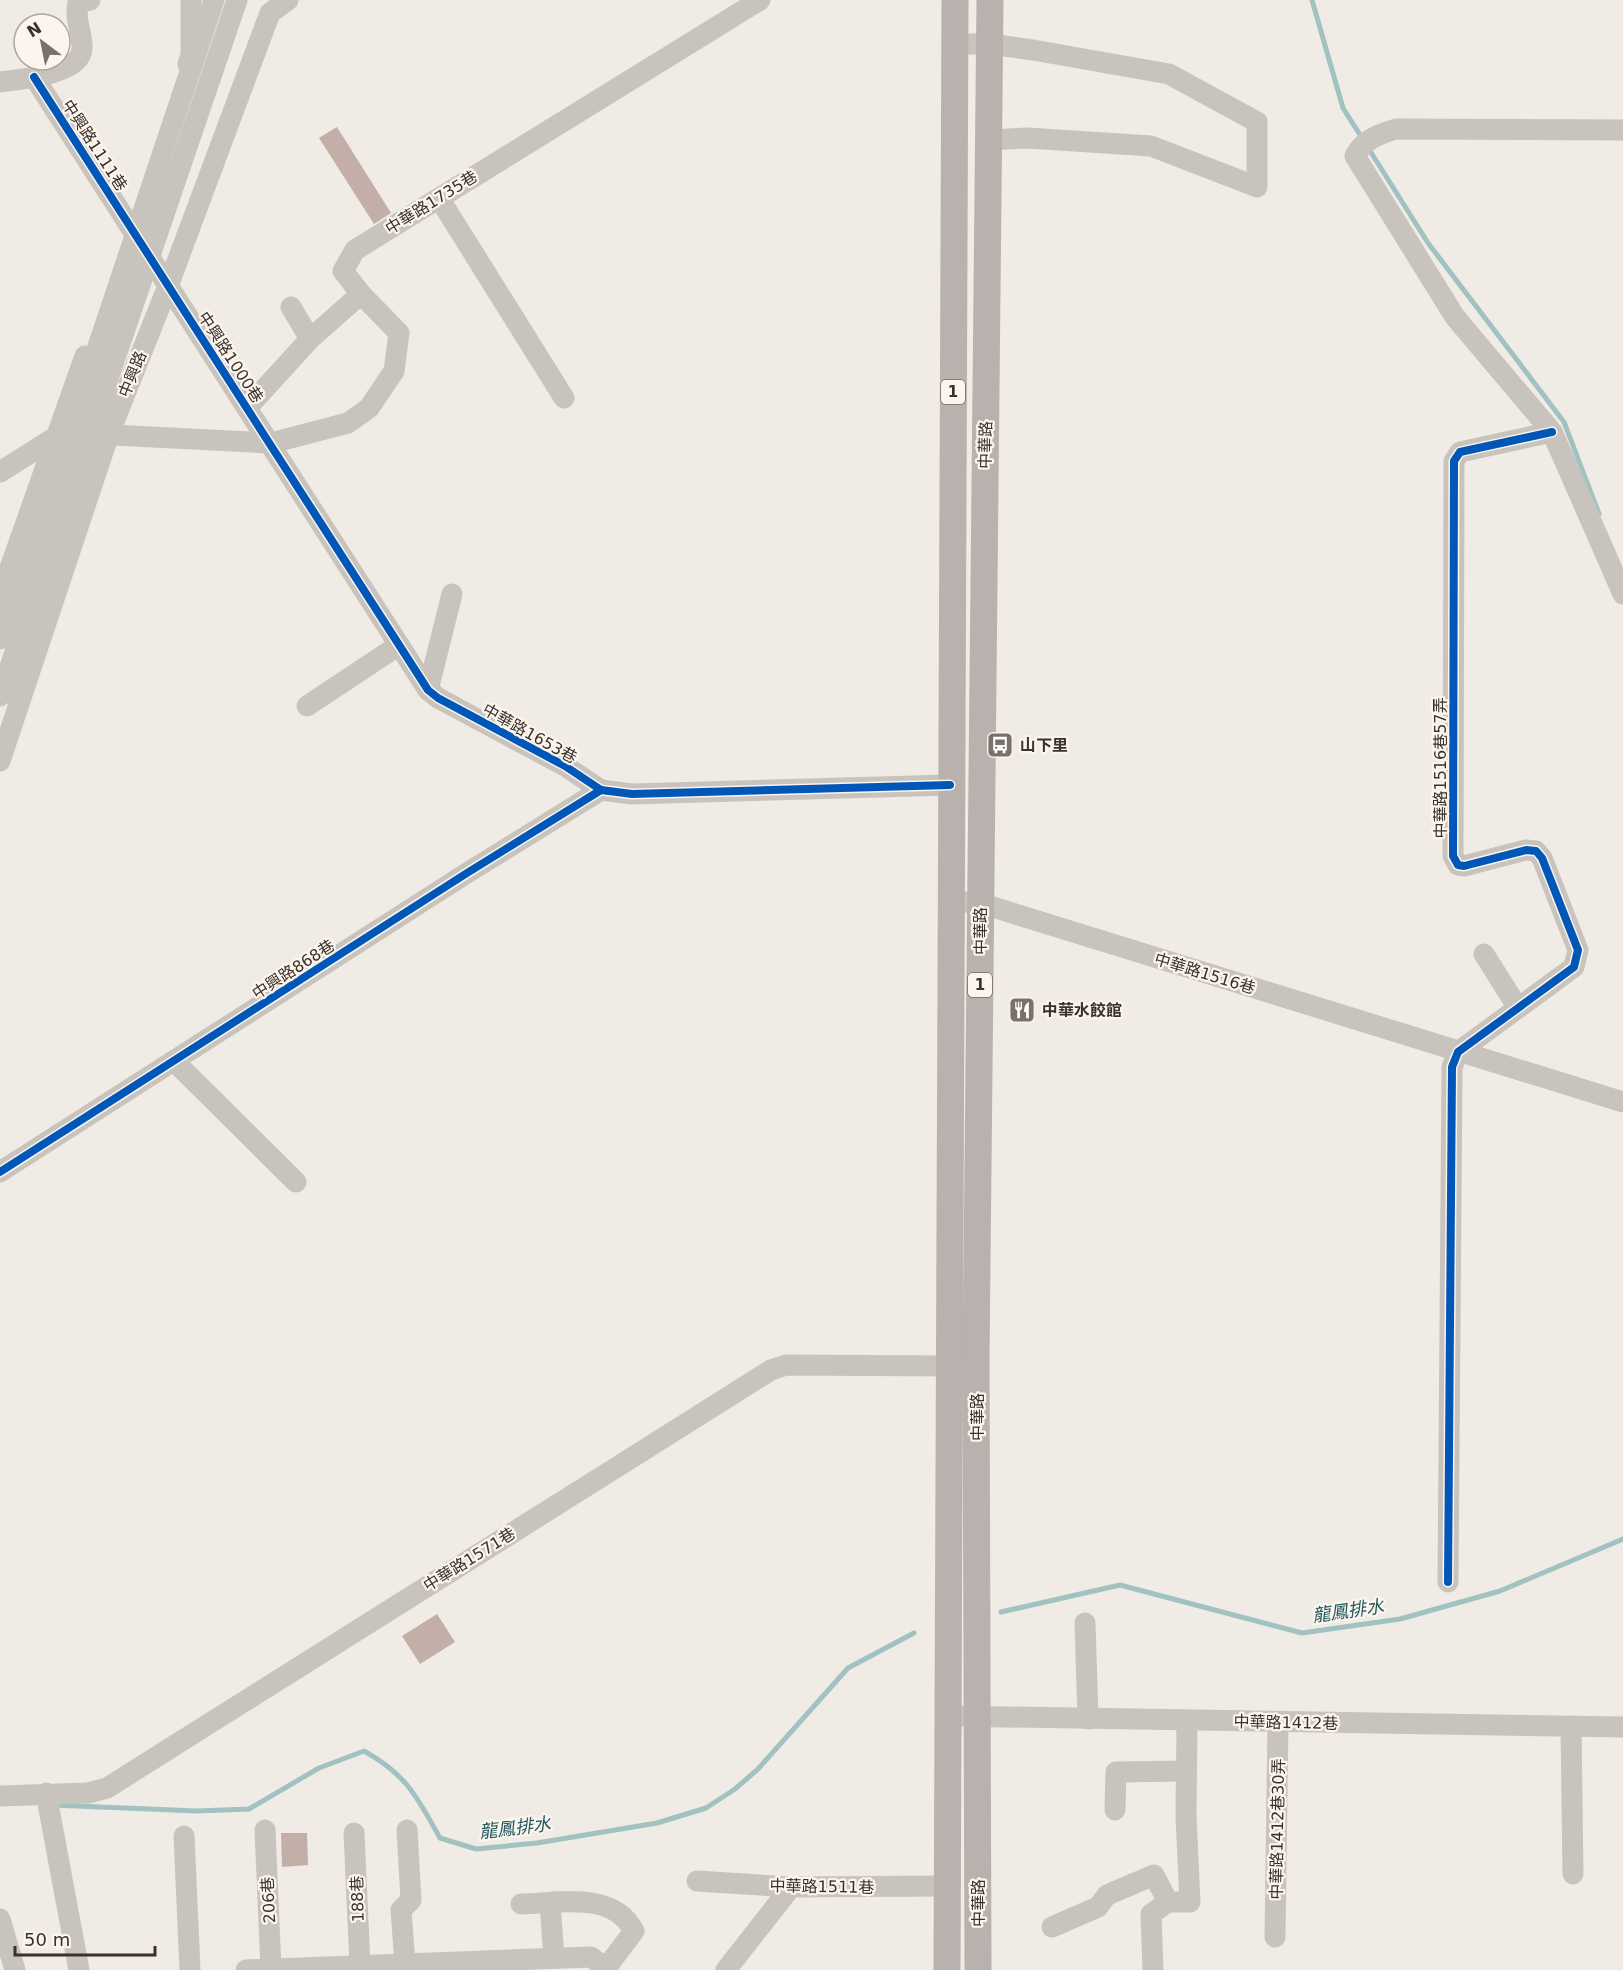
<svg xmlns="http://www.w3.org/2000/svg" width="1623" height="1970" font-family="'DejaVu Sans','Noto Sans TC',sans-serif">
  <rect width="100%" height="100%" fill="#f0ebe5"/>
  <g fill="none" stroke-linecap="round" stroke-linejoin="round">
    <!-- stream -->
    <g stroke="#a1c2c1" stroke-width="5">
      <polyline points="1312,0 1343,108 1362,138"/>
      <polyline points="1367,146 1428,243 1564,422 1599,514"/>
      <polyline points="1001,1612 1120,1585 1302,1633 1400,1619 1500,1591 1623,1539"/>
      <path d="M52,1805l145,6 52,-2 70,-41 45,-17c43,24 53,46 76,87l36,11 61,-6 120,-20 49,-15 29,-19 23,-20 90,-101 66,-35"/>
    </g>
  </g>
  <!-- building -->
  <g fill="#c3afa7">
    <polygon points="337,127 391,213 374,224 319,138"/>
    <polygon points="437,1614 455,1642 420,1664 402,1636"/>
    <polygon points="281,1833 307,1833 308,1865 282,1867"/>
  </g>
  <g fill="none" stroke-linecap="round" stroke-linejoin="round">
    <!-- minor -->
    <g stroke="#c9c3be" stroke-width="21">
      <polyline points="955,44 990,44 1033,50 1169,74 1257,122 1257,187 1151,146 1028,138 988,140"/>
      <polyline points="188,64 191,55 191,0"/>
      <polyline points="34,77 428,690 438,698 565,766 601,790 632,794 950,785"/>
      <path d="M0,82c20,-3 80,-7 82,-33 1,-16 -8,-29 -4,-46l12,-3"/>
      <path d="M1623,130l-227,-1c-17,5 -33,11 -41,27l100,161 97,115 71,162"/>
      <polyline points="439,198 564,398"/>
      <polyline points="291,307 310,339"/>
      <polyline points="248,407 310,339 361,294"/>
      <polyline points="0,472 54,438 73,433 271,443 348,423 369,408 394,371 399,333 361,294 343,271 355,250 760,0"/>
      <polyline points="0,596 85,356"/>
      <polyline points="428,690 452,594"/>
      <polyline points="307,706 399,645"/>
      <polyline points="0,761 109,434 168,286 270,13 288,0"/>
      <polyline points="951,901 980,903 1623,1102"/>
      <polyline points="1484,954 1518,1008"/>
      <polyline points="1458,1052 1574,967 1578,950 1542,858 1536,851 1526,850 1464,866 1458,865 1453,856 1454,461 1460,452 1552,432"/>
      <polyline points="174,1061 296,1182"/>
      <polyline points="0,1172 467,873 601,790"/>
      <polyline points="1448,1582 1452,1067 1458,1052"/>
      <polyline points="1085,1623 1088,1719"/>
      <polyline points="948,1716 1623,1727"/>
      <polyline points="1571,1726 1573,1874"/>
      <polyline points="46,1793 79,1970"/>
      <polyline points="0,1796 88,1793 107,1788 771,1370 786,1365 949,1366"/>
      <polyline points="1115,1810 1116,1772 1186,1771"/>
      <polyline points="265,1830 271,1969"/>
      <polyline points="354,1833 360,1965"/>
      <polyline points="184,1836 190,1970"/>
      <polyline points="697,1881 791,1887 947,1886"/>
      <polyline points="550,1903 554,1958"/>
      <path d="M521,1904c39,-1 92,-13 113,27l-28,37"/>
      <polyline points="0,1919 15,1970"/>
      <polyline points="1052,1927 1098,1907 1107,1895 1154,1875 1168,1902"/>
      <polyline points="1275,1937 1278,1722"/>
      <polyline points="405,1964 401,1910 411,1900 407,1830"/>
      <polyline points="246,1970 591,1957 608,1970"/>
      <polyline points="726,1970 791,1887"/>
      <polyline points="1153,1970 1151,1914 1168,1902 1190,1902 1186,1816 1187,1721"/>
    </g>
    <!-- major -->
    <g stroke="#b8b1ad" stroke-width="27">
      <polyline points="947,1970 955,0"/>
      <polyline points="978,1970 976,1360 990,0"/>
    </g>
    <!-- minor-bridge -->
    <g stroke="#c9c3be" stroke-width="21">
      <polyline points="0,639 214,0"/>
      <polyline points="0,696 237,0"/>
    </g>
    <defs>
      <g id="cycleway">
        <polyline points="34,77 428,690 438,698 565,766 601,790 632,794 950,785"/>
        <polyline points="0,1172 467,873 601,790"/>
        <polyline points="1448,1582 1452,1067 1458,1052 1574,967 1578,950 1542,858 1536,851 1526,850 1464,866 1458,865 1453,856 1454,461 1460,452 1552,432"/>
      </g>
    </defs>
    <!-- cycleway casing -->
    <use href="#cycleway" stroke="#fbf5ee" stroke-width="11"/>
    <!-- cycleway -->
    <use href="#cycleway" stroke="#0057b8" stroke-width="8"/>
  </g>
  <!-- icons -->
  <defs>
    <symbol id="bus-square" viewBox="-11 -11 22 22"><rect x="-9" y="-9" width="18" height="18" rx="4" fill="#7a716c" stroke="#fbf5ee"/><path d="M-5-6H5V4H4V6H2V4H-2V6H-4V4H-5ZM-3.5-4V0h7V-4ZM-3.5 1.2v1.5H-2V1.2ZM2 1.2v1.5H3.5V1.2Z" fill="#fff"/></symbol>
    <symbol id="restaurant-square" viewBox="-11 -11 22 22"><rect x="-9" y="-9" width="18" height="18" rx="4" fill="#7a716c" stroke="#fbf5ee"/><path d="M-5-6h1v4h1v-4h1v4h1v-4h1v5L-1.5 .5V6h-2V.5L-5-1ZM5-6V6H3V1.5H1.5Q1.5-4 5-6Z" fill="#fff"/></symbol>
  </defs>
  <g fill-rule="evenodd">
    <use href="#bus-square" x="985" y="730" width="30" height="30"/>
    <use href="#restaurant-square" x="1007" y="995" width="30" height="30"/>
  </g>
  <g text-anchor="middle" stroke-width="4.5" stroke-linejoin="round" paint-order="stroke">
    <!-- shield labels -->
    <g fill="#fbf5ee" stroke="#756b66" stroke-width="1.5">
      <rect x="941" y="380" width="24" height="24" rx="4.5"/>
      <rect x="968" y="973" width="24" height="24" rx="4.5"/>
    </g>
    <g font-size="15" font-weight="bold" fill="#3b302b">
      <text x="953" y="397">1</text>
      <text x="980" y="990">1</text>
    </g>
    <!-- street labels -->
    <g font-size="16" fill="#3b302b" stroke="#fbf5ee">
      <text transform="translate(95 145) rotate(57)" y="6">中興路1111巷</text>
      <text transform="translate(431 202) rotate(-32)" y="6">中華路1735巷</text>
      <text transform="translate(231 357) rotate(57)" y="6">中興路1000巷</text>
      <text transform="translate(132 374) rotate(-68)" y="6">中興路</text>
      <text transform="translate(985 445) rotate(-89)" y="6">中華路</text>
      <text transform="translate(530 733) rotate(29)" y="6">中華路1653巷</text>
      <text transform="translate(1440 768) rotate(-90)" y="6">中華路1516巷57弄</text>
      <text transform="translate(980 931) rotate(-90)" y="6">中華路</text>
      <text transform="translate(293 969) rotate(-33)" y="6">中興路868巷</text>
      <text transform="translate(1205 973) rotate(17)" y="6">中華路1516巷</text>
      <text transform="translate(977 1417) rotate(-90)" y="6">中華路</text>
      <text transform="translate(469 1559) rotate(-32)" y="6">中華路1571巷</text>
      <text transform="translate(1286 1722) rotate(1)" y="6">中華路1412巷</text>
      <text transform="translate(1277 1829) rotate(-89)" y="6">中華路1412巷30弄</text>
      <text transform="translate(822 1886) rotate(1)" y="6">中華路1511巷</text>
      <text transform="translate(357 1899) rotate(-92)" y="6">188巷</text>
      <text transform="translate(268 1900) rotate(-93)" y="6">206巷</text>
      <text transform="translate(978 1903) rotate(-90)" y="6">中華路</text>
    </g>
    <!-- poi labels -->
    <g font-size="16" font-weight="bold" fill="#3b302b" stroke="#fbf5ee" text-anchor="start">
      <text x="1020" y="751">山下里</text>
      <text x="1042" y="1016">中華水餃館</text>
    </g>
    <!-- water labels -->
    <g font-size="18" font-style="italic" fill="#1f5a5e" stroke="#fbf5ee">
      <text transform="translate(1348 1611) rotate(-8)" y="6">龍鳳排水</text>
      <text transform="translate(515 1828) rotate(-7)" y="6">龍鳳排水</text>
    </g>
  </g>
  <!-- north arrow -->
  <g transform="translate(42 42) rotate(328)"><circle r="28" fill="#fbf5ee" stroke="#aea6a0" stroke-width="1.5"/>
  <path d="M0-4.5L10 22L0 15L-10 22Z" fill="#7a716c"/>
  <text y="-9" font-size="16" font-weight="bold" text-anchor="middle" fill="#3b302b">N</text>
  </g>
  <!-- scale -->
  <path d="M15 1946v9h140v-9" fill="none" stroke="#3b302b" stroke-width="3"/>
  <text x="24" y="1946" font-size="18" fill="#3b302b" stroke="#fbf5ee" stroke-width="4.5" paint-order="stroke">50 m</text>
</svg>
